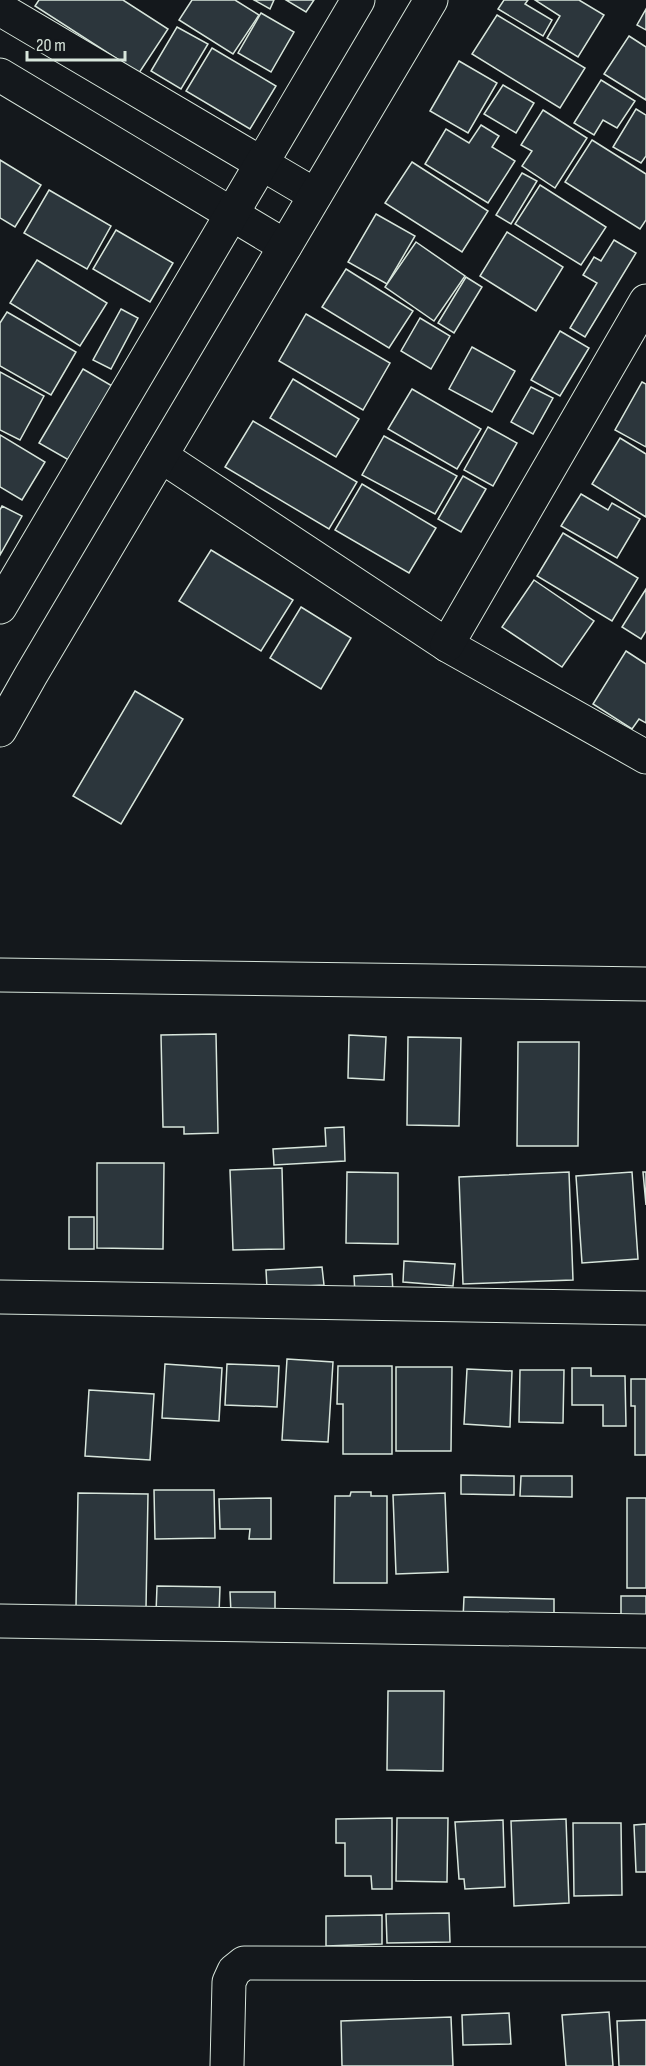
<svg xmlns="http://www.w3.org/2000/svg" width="646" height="2066" font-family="'Sofia Sans Condensed',sans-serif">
  <rect width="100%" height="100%" fill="#14181c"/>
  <!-- building -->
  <g fill="#2c363c" stroke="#d8e6dc" stroke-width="1.5">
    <polygon points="39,0 123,0 168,29 139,73 35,6"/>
    <polygon points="192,0 235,0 259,15 233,54 179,20"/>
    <polygon points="254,0 274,0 270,9"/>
    <polygon points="286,0 314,0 306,12"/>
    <polygon points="504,0 528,0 525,4 552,20 543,36 498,9"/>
    <polygon points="535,0 579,0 604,15 578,57 547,38 560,16"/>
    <polygon points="646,9 646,30 637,25"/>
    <polygon points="261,13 294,32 271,72 238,53"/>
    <polygon points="497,15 585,68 560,108 472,54"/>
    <polygon points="177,27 208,44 181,89 151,71"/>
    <polygon points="629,36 646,47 646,100 604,74"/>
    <polygon points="212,48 276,86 250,129 186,91"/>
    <polygon points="459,61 497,83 468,133 430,111"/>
    <polygon points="601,80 635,101 617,128 603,120 594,135 574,123"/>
    <polygon points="503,85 534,103 516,133 484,114"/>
    <polygon points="636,109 646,115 646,156 641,163 613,147"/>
    <polygon points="543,110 587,138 555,188 522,166 532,151 521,145"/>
    <polygon points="481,125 499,136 492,147 515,161 488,203 425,164 446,129 469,143"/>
    <polygon points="592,140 646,174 646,220 640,229 565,182"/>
    <polygon points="0,160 41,185 15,227 0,218"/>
    <polygon points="412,162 488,211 462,252 385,203"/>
    <polygon points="522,173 537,181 511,224 496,215"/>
    <polygon points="540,185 606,227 581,265 515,224"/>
    <polygon points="49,190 111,226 87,269 24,233"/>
    <polygon points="376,214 415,236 387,284 348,262"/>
    <polygon points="116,230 173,263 150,302 93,269"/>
    <polygon points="507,232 563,267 536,311 480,276"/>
    <polygon points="614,240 636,253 585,337 570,328 597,283 583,275 594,257 601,261"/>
    <polygon points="416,242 465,276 434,321 385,287"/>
    <polygon points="37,260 107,303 80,346 10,303"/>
    <polygon points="346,269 413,311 389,348 322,307"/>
    <polygon points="466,277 482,287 454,333 438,323"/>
    <polygon points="121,309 138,318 111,369 93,360"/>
    <polygon points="7,312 76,352 51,395 0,366 0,323"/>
    <polygon points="306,314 390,363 363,410 279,361"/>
    <polygon points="420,318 450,336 431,369 401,351"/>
    <polygon points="560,331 589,348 560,396 531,380"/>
    <polygon points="472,347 515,371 492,412 449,389"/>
    <polygon points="83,369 119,390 74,463 39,443"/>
    <polygon points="0,372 44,396 20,440 0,430"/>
    <polygon points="293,379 359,419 336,457 270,418"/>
    <polygon points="642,382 646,384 646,447 615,430"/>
    <polygon points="531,387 553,398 533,434 511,422"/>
    <polygon points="412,389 481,429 457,469 388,429"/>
    <polygon points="253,421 357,482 329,529 225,467"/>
    <polygon points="488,427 517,443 493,486 464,470"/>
    <polygon points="0,435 45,462 22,500 0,487"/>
    <polygon points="384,436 457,476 435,514 362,475"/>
    <polygon points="620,438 646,454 646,517 592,484"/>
    <polygon points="463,476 486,489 461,532 438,519"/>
    <polygon points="362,484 436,528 409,573 335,530"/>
    <polygon points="581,494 608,510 612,503 640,519 617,558 561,526"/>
    <polygon points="2,506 22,516 0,555 0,510"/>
    <polygon points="563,533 638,578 612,621 537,576"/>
    <polygon points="211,550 293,600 261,651 179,601"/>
    <polygon points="534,580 594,621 562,667 502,627"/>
    <polygon points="646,589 646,631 641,639 622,627"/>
    <polygon points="301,607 351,638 321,689 270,658"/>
    <polygon points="626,651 646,664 646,723 639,719 632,729 593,704"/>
    <polygon points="135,691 183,719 121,824 73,796"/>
    <polygon points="216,1034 218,1133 184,1134 184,1127 163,1127 161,1035"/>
    <polygon points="349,1035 386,1037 384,1080 348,1078"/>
    <polygon points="408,1037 461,1038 459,1126 407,1125"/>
    <polygon points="518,1042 579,1042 578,1146 517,1146"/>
    <polygon points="344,1127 345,1161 274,1165 273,1149 326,1146 325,1128"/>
    <polygon points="97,1163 164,1163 163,1249 97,1248"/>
    <polygon points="282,1168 284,1249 233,1250 230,1170"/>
    <polygon points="347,1172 398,1173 398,1244 346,1243"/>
    <polygon points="569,1172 573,1280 463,1284 459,1177"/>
    <polygon points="632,1172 638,1259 582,1263 576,1176"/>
    <polygon points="643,1172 646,1172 646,1205"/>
    <rect x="69" y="1217" width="25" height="32"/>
    <polygon points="404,1261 455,1264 453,1286 403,1282"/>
    <polygon points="322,1267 324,1285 267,1288 266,1270"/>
    <polygon points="392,1274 393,1293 355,1294 354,1276"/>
    <polygon points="287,1359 333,1362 328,1442 282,1440"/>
    <polygon points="165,1364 222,1368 219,1421 162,1418"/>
    <polygon points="227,1364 279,1366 277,1407 225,1405"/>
    <polygon points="338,1366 392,1366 392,1454 343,1454 343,1404 337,1404"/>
    <polygon points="396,1367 452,1367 451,1451 396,1451"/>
    <polygon points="572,1368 591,1368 591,1376 625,1376 626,1426 603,1426 603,1405 572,1405"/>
    <polygon points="467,1369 512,1371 510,1427 464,1424"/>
    <polygon points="520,1370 564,1370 563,1423 519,1422"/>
    <polygon points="631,1379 646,1379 646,1455 635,1455 635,1406 631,1406"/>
    <polygon points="89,1390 154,1394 150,1460 85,1456"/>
    <polygon points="461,1475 514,1476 514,1495 461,1494"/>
    <polygon points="521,1476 572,1476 572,1497 520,1496"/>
    <polygon points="154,1490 214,1490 215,1538 155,1539"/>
    <polygon points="351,1492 371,1492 371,1496 387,1496 387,1583 334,1583 335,1496 350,1496"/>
    <polygon points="78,1493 148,1494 146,1609 76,1607"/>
    <polygon points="445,1493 448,1572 396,1574 393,1495"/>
    <polygon points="271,1498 271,1539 249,1539 250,1529 220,1529 219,1499"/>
    <rect x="627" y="1498" width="19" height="90"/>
    <polygon points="157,1586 220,1587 219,1614 156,1613"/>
    <polygon points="230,1592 275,1592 275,1612 231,1613"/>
    <rect x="621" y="1596" width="25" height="27"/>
    <polygon points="464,1597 554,1599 554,1620 463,1619"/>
    <polygon points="388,1691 444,1691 443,1771 387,1770"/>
    <polygon points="392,1818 392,1889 372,1889 371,1876 345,1876 345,1843 336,1843 336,1819"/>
    <polygon points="397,1818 448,1818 447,1882 396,1881"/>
    <polygon points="566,1819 569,1903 514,1906 511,1821"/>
    <polygon points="503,1820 505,1887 465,1889 464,1879 459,1879 455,1822"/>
    <polygon points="573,1823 621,1823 622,1895 574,1896"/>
    <polygon points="646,1824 646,1872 636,1872 634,1825"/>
    <polygon points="449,1913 450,1942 387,1943 386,1914"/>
    <polygon points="382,1915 382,1944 326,1946 326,1916"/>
    <polygon points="609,2012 613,2066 566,2066 562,2015"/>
    <polygon points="509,2013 511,2044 463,2045 462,2015"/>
    <polygon points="451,2017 453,2066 342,2066 341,2021"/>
    <polygon points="646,2020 646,2066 619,2066 617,2021"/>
  </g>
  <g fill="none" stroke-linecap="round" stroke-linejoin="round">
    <defs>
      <g id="minor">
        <polyline points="0,9 315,195"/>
        <polyline points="0,75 285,246"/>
        <polyline points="161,456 447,645 646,757"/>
        <polyline points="0,607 358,0"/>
        <polyline points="447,645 646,301"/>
        <polyline points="0,730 31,675 431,0"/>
        <polyline points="0,975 646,984"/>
        <polyline points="0,1297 646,1308"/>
        <polyline points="0,1621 646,1631"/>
        <polyline points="227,2066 229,1982 234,1971 244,1963 646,1964"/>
      </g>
    </defs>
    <!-- minor casing -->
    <use href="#minor" stroke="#d8e6dc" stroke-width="35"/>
    <!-- minor -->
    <use href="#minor" stroke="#14181c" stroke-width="33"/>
  </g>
  <!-- scale -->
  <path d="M27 51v9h98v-9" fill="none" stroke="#d8e6dc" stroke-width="3"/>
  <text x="36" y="51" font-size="18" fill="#d8e6dc" stroke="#14181c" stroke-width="4.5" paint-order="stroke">20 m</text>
</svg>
